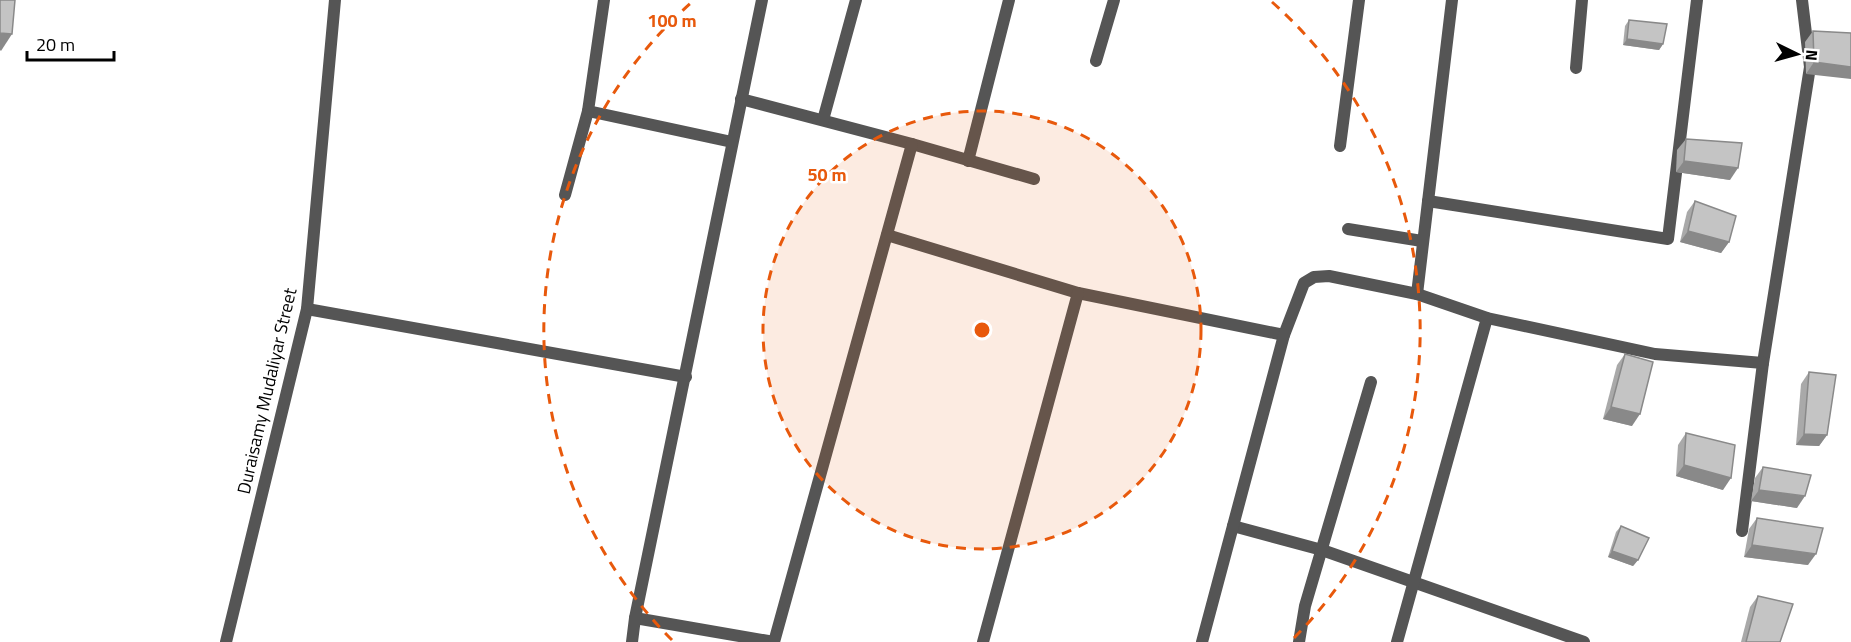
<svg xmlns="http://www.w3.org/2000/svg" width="1851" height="642" font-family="'Titillium Web',sans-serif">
  <rect width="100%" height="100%" fill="#fff"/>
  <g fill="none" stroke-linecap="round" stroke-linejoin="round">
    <!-- street -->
    <g stroke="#555" stroke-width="12">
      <polyline points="1096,61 1114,0"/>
      <polyline points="1576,68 1582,0"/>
      <polyline points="741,99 912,144 1034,179"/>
      <polyline points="588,111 732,142"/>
      <polyline points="823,120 856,0"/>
      <polyline points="1340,146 1359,0"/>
      <polyline points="968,161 1009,0"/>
      <polyline points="565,195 588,111 604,0"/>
      <polyline points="1428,201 1668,239 1697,0"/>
      <polyline points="1348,229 1422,241"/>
      <polyline points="887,235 1078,293 1284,335"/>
      <polyline points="1417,294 1452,0"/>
      <polyline points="307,309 686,377"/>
      <polyline points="1233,526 1322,550 1584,642"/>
      <polyline points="1742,531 1763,363 1810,67 1802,0"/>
      <polyline points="635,618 774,642"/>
      <polyline points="226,642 307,309 335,0"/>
      <polyline points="632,642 635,618 762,0"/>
      <polyline points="774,642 912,144"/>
      <polyline points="983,642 1078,293"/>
      <polyline points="1202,642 1284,335 1304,283 1314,277 1329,276 1417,294 1487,318 1655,354 1763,363"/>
      <polyline points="1299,642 1305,606 1371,382"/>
      <polyline points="1397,642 1487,318"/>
    </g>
  </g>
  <!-- wall -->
  <g fill="#a9a9a9">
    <polygon points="1629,20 1663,44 1659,50 1623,45 1625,26"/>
    <polygon points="1813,31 1851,33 1806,74 1805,42"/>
    <polygon points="1686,139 1730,180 1676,172 1677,150"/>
    <polygon points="1695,201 1729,242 1721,253 1680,242 1687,212"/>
    <polygon points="1625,354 1632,426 1603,419 1617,365"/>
    <polygon points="1809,372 1827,435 1819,446 1796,445 1801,384"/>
    <polygon points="1686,433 1723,490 1676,476 1678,445"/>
    <polygon points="1763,467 1797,508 1751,501 1755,478"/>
    <polygon points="1757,518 1808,565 1744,557 1749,529"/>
    <polygon points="1621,526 1638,560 1633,566 1608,557 1616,532"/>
    <polygon points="1758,596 1780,642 1741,642 1750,607"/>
  </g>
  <!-- shaded-wall -->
  <g fill="#898989">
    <polygon points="0,33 12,34 1,51 0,50"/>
    <polygon points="1627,39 1663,44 1659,50 1623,45"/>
    <polygon points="1814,62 1851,67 1851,79 1806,74"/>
    <polygon points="1684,161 1738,168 1730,180 1676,172"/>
    <polygon points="1688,231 1729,242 1721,253 1680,242"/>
    <polygon points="1611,407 1640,414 1632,426 1603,419"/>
    <polygon points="1804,434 1827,435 1819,446 1796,445"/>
    <polygon points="1684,465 1731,478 1723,490 1676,476"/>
    <polygon points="1759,490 1805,496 1797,508 1751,501"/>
    <polygon points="1752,545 1816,554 1808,565 1744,557"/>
    <polygon points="1612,551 1638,560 1633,566 1608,557"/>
  </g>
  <!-- building -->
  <g fill="#c4c4c4" stroke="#898989" stroke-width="1.5">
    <polygon points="0,0 15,0 12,34 0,33"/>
    <polygon points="1629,20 1667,24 1663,44 1627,39"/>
    <polygon points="1813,31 1851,33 1851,67 1814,62"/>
    <polygon points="1686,139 1742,143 1738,168 1684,161"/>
    <polygon points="1695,201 1736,216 1729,242 1688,231"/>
    <polygon points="1625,354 1653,362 1640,414 1611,407"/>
    <polygon points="1809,372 1836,375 1827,435 1804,434"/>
    <polygon points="1686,433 1735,445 1731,478 1684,465"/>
    <polygon points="1763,467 1811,475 1805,496 1759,490"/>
    <polygon points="1757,518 1823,528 1816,554 1752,545"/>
    <polygon points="1621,526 1649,538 1638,560 1612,551"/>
    <polygon points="1758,596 1793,604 1780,642 1746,642"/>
  </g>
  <!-- distance rings -->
  <circle cx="982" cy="330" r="219" fill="#e8590c" fill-opacity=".12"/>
  <g fill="none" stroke="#e8590c" stroke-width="3" stroke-dasharray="10 8">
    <circle cx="982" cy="330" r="219"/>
    <path d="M672 640A438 438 0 0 1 692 2M1272 2A438 438 0 0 1 1292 640"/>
  </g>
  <g text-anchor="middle" stroke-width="5" stroke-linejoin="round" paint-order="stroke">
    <!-- street labels -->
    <g font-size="18" fill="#000" stroke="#fff">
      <text transform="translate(267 391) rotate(-77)" y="6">Duraisamy Mudaliyar Street</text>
    </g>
  </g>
  <circle cx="982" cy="330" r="9" fill="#e8590c" stroke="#fff" stroke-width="3"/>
  <g font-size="18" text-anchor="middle" font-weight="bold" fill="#e8590c" stroke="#fff" stroke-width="5" stroke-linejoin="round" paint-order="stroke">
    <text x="672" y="27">100 m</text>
    <text x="827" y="181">50 m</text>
  </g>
  <!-- north arrow -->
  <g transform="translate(1797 54) rotate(95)" stroke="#ffffff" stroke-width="4.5" paint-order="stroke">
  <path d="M0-4.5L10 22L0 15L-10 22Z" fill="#000000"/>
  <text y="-9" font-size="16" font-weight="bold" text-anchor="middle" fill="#000000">N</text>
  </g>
  <!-- scale -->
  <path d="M27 51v9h87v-9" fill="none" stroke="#000000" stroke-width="3"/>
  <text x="36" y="51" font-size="18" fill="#000000" stroke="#ffffff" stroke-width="4.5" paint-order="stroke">20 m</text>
</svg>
